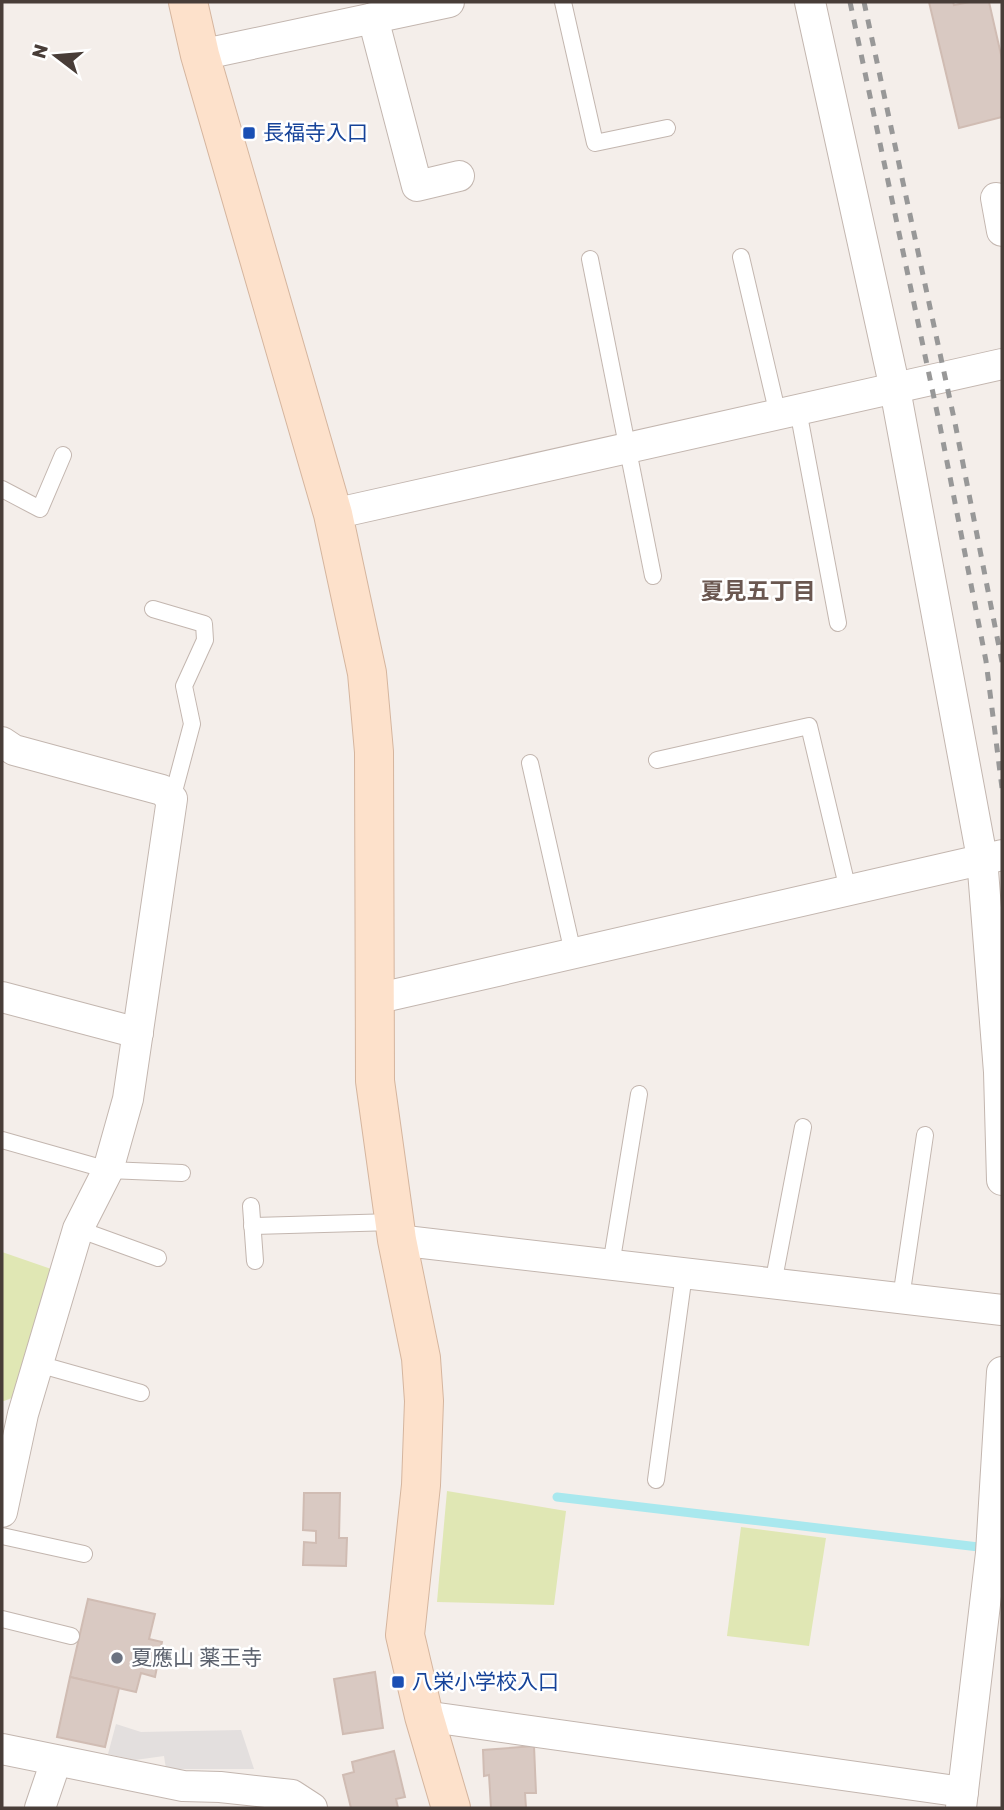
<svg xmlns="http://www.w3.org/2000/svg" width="1004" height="1810" font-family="Rubik,'Noto Sans JP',sans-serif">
  <rect width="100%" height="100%" fill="#f4eeea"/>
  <!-- green -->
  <g fill="#e0e7b4">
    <polygon points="2,1252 57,1271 17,1396 4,1401 2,1401"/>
    <polygon points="447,1491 566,1511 554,1605 437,1602"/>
    <polygon points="741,1527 826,1538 809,1646 727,1636"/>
  </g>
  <!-- parking -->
  <polygon fill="#e3dfde" points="116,1724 141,1732 241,1730 254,1769 166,1769 164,1756 135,1760 108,1754"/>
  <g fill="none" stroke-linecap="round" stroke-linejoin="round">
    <!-- stream -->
    <polyline stroke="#a9e8ee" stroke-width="9" points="557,1497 987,1548"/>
  </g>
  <!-- building -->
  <g fill="#d9c9c2" stroke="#d0bcb3" stroke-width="2">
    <polygon points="929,2 953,2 954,5 970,2 989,2 1002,59 1002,117 959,128"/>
    <polygon points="304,1493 340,1493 339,1538 347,1538 346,1566 303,1565 304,1542 316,1543 316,1531 303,1530"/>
    <polygon points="88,1599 155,1614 149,1639 162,1642 155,1677 141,1673 136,1692 70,1677"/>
    <polygon points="375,1672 383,1728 343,1734 334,1679"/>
    <polygon points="70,1677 119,1688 105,1747 57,1737"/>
    <polygon points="534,1746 536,1793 525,1793 526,1808 491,1808 489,1775 484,1776 483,1750"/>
    <polygon points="394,1751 405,1797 396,1799 398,1808 351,1808 343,1775 354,1772 352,1762"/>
  </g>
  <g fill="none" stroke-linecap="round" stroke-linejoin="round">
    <defs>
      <g id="lane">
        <polyline points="563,2 595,143 667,128"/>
        <polyline points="741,257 778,415"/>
        <polyline points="590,259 653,576"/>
        <polyline points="798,410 838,623"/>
        <polyline points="2,489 40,509 63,455"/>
        <polyline points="153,609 204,624 205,640 184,686 192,724 172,799"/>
        <polyline points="657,760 809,726 848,890"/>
        <polyline points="530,763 573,953"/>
        <polyline points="2,1140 108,1170 182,1173"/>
        <polyline points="251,1206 255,1261"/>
        <polyline points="252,1226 394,1222"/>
        <polyline points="78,1229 158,1258"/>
        <polyline points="611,1265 639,1094"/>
        <polyline points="773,1284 803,1127"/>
        <polyline points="901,1298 925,1135"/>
        <polyline points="38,1364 141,1393"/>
        <polyline points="656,1480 684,1274"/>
        <polyline points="2,1536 84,1554"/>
        <polyline points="2,1619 71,1636"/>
      </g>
      <g id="street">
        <polyline points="810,2 895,389 982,858 999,1072 1002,1180"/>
        <polyline points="373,18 417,186 459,176"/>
        <polyline points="200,55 449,2"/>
        <polyline points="996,198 1002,231"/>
        <polyline points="333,514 1002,364"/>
        <polyline points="2,742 14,750 162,790 172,799 128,1099 108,1170 78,1229 23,1414 2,1512"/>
        <polyline points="2,997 138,1033"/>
        <polyline points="375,999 1002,855"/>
        <polyline points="397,1240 1002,1310"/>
        <polyline points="424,1716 963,1792"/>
        <polyline points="2,1749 183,1786 220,1787 292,1795 312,1808"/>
        <polyline points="40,1808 56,1761"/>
        <polyline points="961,1808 991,1553 1002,1372"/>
      </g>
      <polyline id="secondary" points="188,2 200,55 333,514 367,673 374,752 375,1081 397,1240 421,1358 424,1401 421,1485 405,1635 424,1716 451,1808"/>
    </defs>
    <!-- lane casing -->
    <use href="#lane" stroke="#c3b6af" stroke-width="18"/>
    <!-- street casing -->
    <use href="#street" stroke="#c3b6af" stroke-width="32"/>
    <!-- secondary casing -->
    <use href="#secondary" stroke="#d5b59e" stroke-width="40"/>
    <!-- lane -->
    <use href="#lane" stroke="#fff" stroke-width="16"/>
    <!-- street -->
    <use href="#street" stroke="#fff" stroke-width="30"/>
    <!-- secondary -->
    <use href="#secondary" stroke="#fde1cb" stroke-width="38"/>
    <!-- rail -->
    <g stroke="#989898" stroke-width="5" stroke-dasharray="9 9" stroke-linecap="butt">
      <polyline points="850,2 940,426 986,661 1002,788"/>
      <polyline points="864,2 955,423 1002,662"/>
    </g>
  </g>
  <!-- markers -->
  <g fill="#1a4fb4" stroke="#fff" stroke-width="2.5">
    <rect x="242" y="126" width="14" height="14" rx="3.5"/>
    <rect x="391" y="1675" width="14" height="14" rx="3.5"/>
  </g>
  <circle fill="#6b7280" stroke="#fff" stroke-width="2.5" cx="117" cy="1658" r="7"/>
  <g text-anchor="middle" stroke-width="5" stroke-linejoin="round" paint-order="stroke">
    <!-- transit labels -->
    <g font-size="21" fill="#164399" stroke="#fff" text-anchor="start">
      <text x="263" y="140">長福寺入口</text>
      <text x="412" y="1689">八栄小学校入口</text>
    </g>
    <!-- worship labels -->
    <g font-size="21" fill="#5b616d" stroke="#fff" text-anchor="start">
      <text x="131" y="1665">夏應山 薬王寺</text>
    </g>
    <!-- neighbourhood labels -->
    <g font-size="23" font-weight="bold" fill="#6a5750" stroke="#fff">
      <text x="758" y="599">夏見五丁目</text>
    </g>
  </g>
  <!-- border -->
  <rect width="1004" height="1810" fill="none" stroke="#483d38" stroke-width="7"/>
  <!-- north arrow -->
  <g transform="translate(56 56) rotate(286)" stroke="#ffffff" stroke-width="5" paint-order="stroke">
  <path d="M0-5L12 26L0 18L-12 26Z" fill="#483d38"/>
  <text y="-10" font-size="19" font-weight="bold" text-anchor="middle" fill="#483d38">N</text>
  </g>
</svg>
